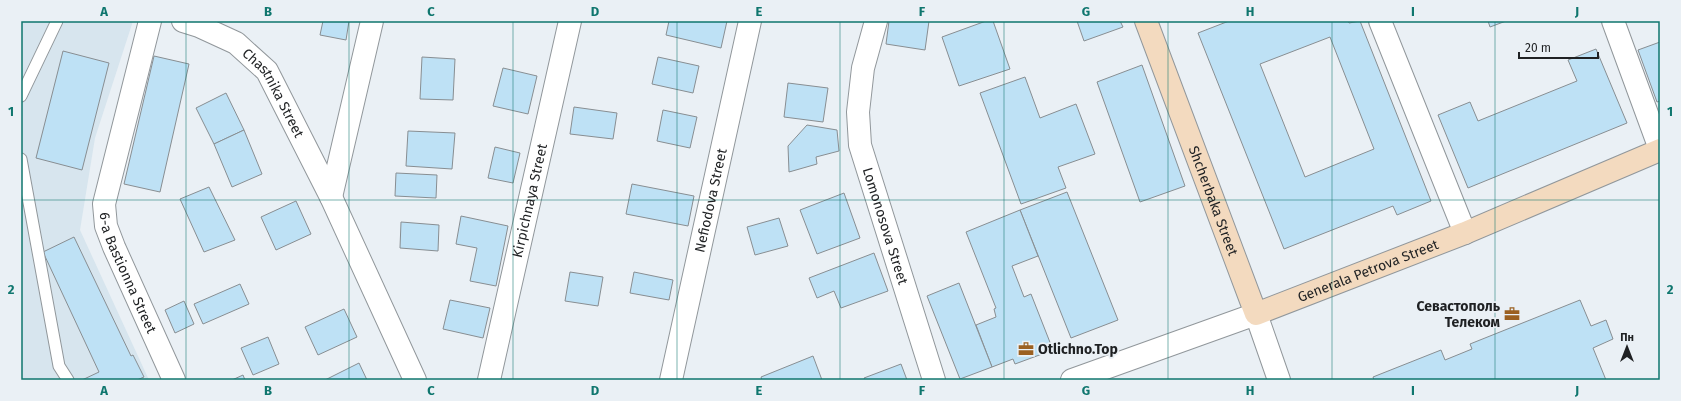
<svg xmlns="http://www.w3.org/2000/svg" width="1681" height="401" font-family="'Fira Sans',sans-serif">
  <rect width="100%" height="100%" fill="#eaf0f5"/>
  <!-- built -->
  <polygon fill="#d7e5ee" points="21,21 133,21 95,138 80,230 149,380 21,380"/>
  <!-- building -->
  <g fill="#bee1f5" stroke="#888e92" fill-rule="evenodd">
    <polygon points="323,21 349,21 346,40 320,35"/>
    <polygon points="669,21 727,21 721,48 666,35"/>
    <polygon points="889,21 929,21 925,50 886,44"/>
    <polygon points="986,21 993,21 1010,69 959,86 942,37"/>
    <polygon points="1077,21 1120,21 1123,27 1084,41"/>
    <path d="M1229,21h119l1,2 11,-2 71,180 -34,14 -4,-9 -109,43 -86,-216zM1330,37l44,112 -69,28 -45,-113z"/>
    <polygon points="1488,21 1506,21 1490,27"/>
    <polygon points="1660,42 1660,101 1657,102 1638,50"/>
    <polygon points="1596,49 1627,123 1468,188 1438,115 1470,102 1478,121 1577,81 1568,60"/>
    <polygon points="63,51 109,63 82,170 36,158"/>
    <polygon points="154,56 189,64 160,192 124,184"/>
    <polygon points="422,57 455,59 453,100 420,99"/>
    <polygon points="658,57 699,66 693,93 652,84"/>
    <polygon points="1142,65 1185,186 1140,202 1097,82"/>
    <polygon points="503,68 537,76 528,114 493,106"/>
    <polygon points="1025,77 1040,118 1076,104 1095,154 1058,167 1066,188 1021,204 980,93"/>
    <polygon points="788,83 828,88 823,122 784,117"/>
    <polygon points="226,93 244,130 214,144 196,108"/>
    <polygon points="574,107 617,113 613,139 570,134"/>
    <polygon points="663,110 697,117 690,148 657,141"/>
    <polygon points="807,125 837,130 839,151 816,157 817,164 789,172 788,146"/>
    <polygon points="244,130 262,174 232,187 214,144"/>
    <polygon points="408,131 455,133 452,169 406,166"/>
    <polygon points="495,147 520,153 513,183 488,178"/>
    <polygon points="396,173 437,175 436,198 395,196"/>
    <polygon points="632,184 694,196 688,226 626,214"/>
    <polygon points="209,187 235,240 204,252 180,199"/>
    <polygon points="1067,192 1118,320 1071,338 1020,210"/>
    <polygon points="844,193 860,238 817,254 800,210"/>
    <polygon points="296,201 311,234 276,250 261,217"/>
    <polygon points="1020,210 1038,256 1012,266 1024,297 1031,294 1053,350 1015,364 1013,359 992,367 976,325 996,317 994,309 996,308 966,232"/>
    <polygon points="461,216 508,226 496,286 470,281 477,248 456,244"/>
    <polygon points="779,218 788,246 755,255 747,227"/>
    <polygon points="401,222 439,225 438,251 400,248"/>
    <polygon points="74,237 131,356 133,355 144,377 137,380 82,380 99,372 43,252"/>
    <polygon points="874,253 888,291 841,308 834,291 817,298 809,278"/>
    <polygon points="570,272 603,277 598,306 565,301"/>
    <polygon points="634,272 673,280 669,300 630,293"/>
    <polygon points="959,283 992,367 960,379 927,296"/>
    <polygon points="240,284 249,304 203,324 194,304"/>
    <polygon points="450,300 490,308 483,338 443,329"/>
    <polygon points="1580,300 1591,326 1606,320 1613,339 1593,348 1606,380 1374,380 1373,377 1441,350 1445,360 1472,349 1470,344"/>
    <polygon points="184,301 194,324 175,333 165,310"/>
    <polygon points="344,309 357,337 318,355 305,327"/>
    <polygon points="268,337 279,364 253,375 241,348"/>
    <polygon points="813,356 822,380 762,380 761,377"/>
    <polygon points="359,363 367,380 325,380"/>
    <polygon points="901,364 907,380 865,380 864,378"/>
    <polygon points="243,375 245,380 232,380"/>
  </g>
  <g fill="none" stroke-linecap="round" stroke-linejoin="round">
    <defs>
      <g id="lane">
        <polyline points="21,96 57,21"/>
        <polyline points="21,159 59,366 68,380"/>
      </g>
      <g id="street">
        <path id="s1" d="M150,21l-46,183 2,22 8,21 60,133"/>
        <path id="s2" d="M183,21l16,5 37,17 31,28 64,126 84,183"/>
        <path id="s3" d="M876,21l-13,47 -5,44 2,33 74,235"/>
        <polyline points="1380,21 1465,233"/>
        <polyline points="1613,21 1660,149"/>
        <polyline points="331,197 372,21"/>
        <path id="s4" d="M489,380l81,-359"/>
        <path id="s5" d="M671,380l79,-359"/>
        <polyline points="1072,380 1256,314 1279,380"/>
      </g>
      <g id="secondary">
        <path id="s6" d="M1146,21l110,293 209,-81 195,-83"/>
      </g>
    </defs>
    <!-- lane casing -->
    <use href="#lane" stroke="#91979b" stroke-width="13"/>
    <!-- street casing -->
    <use href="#street" stroke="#91979b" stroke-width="24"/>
    <!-- secondary casing -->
    <use href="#secondary" stroke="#91979b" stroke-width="24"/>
    <!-- lane -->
    <use href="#lane" stroke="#fff" stroke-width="11"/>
    <!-- street -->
    <use href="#street" stroke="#fff" stroke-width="22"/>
    <!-- secondary -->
    <use href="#secondary" stroke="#f3dabf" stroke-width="22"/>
  </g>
  <!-- grid -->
  <path fill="none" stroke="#0f766e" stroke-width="1" stroke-opacity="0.55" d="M186,21v359M349,21v359M513,21v359M677,21v359M840,21v359M1004,21v359M1168,21v359M1332,21v359M1495,21v359M21,200h1639"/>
  <!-- icons -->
  <defs>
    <symbol id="office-bare" viewBox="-9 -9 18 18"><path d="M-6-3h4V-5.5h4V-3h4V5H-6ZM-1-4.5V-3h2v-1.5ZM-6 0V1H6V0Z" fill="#9b6021" stroke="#eaf0f5" stroke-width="2.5" paint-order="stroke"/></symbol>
  </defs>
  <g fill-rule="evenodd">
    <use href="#office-bare" x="1501" y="303" width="22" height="22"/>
    <use href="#office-bare" x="1015" y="338" width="22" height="22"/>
  </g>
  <g text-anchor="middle" stroke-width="3.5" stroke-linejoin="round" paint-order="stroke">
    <!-- street labels -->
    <g font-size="14" fill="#1f2123" stroke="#eaf0f5">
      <text dy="5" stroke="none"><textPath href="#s2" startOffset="121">Chastnika Street</textPath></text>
      <text dy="5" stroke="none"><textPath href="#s5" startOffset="184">Nefiodova Street</textPath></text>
      <text dy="5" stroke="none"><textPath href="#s6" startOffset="192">Shcherbaka Street</textPath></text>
      <text dy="5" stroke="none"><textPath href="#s4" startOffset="184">Kirpichnaya Street</textPath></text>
      <text dy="5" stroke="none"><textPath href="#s3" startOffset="211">Lomonosova Street</textPath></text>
      <text dy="5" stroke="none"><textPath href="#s6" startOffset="433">Generala Petrova Street</textPath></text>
      <text dy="5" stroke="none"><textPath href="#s1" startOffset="262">6-a Bastionna Street</textPath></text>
    </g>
    <!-- poi labels -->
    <g font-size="14" font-weight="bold" fill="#1f2123" stroke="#eaf0f5" text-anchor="end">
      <text x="1500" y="311">Севастополь<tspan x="1500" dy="16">Телеком</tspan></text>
      <text x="1038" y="354" text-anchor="start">Otlichno.Top</text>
    </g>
  </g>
  <!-- border -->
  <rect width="1681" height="401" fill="none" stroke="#eaf0f5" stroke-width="44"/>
  <!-- north arrow -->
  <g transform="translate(1627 347)" stroke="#eaf0f5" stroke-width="3" paint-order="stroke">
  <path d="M0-3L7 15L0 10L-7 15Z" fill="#1f2123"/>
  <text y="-6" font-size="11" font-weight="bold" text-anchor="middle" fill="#1f2123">Пн</text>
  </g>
  <!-- scale -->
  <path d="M1519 52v6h79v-6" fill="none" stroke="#1f2123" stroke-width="2"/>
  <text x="1525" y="52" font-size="12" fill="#1f2123" stroke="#eaf0f5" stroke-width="3" paint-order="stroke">20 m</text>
  <rect x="22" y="22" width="1637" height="357" fill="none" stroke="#0f766e" stroke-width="1.5"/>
  <g font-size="13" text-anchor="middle" font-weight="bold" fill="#0f766e">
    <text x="104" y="16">A</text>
    <text x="268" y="16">B</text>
    <text x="431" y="16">C</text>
    <text x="595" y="16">D</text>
    <text x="759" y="16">E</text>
    <text x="922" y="16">F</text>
    <text x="1086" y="16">G</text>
    <text x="1250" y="16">H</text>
    <text x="1413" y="16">I</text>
    <text x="1577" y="16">J</text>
    <text x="11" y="116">1</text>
    <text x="1670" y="116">1</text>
    <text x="11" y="294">2</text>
    <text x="1670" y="294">2</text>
    <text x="104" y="395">A</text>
    <text x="268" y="395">B</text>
    <text x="431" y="395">C</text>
    <text x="595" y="395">D</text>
    <text x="759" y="395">E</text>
    <text x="922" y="395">F</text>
    <text x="1086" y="395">G</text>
    <text x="1250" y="395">H</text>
    <text x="1413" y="395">I</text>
    <text x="1577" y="395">J</text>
  </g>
</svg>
